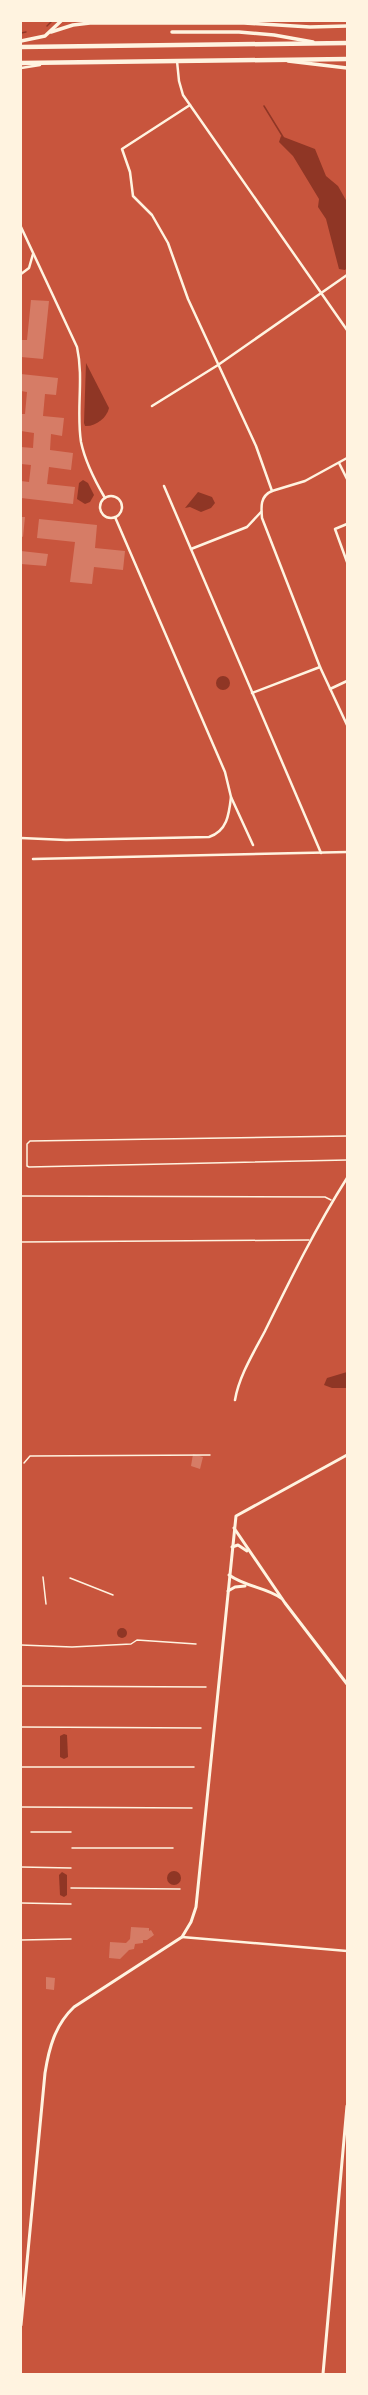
<svg xmlns="http://www.w3.org/2000/svg" width="368" height="2395" font-family="Literata,serif">
  <rect width="100%" height="100%" fill="#c8553d"/>
  <!-- water -->
  <g fill="#8f3625">
    <polygon points="281,136 315,149 326,176 338,186 347,202 347,268 345,270 339,269 326,219 318,207 319,199 293,156 279,142"/>
    <path d="M86,363l23,45c-2,10 -14,19 -24,18l-1,-3z"/>
    <polygon points="83,480 88,483 94,495 90,502 85,504 77,499 79,483"/>
    <polygon points="198,492 212,497 215,503 211,508 201,512 190,507 185,508"/>
    <circle cx="223" cy="683" r="7"/>
    <polygon points="347,1372 347,1388 332,1388 324,1385 327,1378"/>
    <circle cx="122" cy="1633" r="5"/>
    <polygon points="64,1734 67,1735 68,1757 64,1759 60,1757 60,1736"/>
    <circle cx="174" cy="1878" r="7"/>
    <polygon points="62,1872 67,1875 67,1895 64,1897 60,1895 59,1875"/>
  </g>
  <g fill="none" stroke-linecap="round" stroke-linejoin="round">
    <!-- stream -->
    <g stroke="#8f3625" stroke-width="1.5">
      <polyline points="47,26 52,21"/>
      <polyline points="21,33 26,32"/>
      <polyline points="264,106 283,137"/>
    </g>
  </g>
  <!-- building -->
  <g fill="#d67c66">
    <polygon points="31,300 49,301 43,359 21,357 21,340 27,340"/>
    <polygon points="21,374 58,378 56,395 45,394 43,416 64,418 62,436 51,434 50,450 73,453 71,470 49,467 47,484 75,487 73,504 21,498 21,481 29,482 31,465 21,464 21,447 33,448 34,433 21,431 21,414 25,414 27,392 21,391"/>
    <polygon points="21,517 25,517 23,537 21,536"/>
    <polygon points="39,519 97,525 95,548 125,551 123,570 94,567 92,584 70,582 75,542 37,538"/>
    <polygon points="21,551 48,554 46,566 21,564"/>
    <polygon points="193,1454 203,1457 200,1469 191,1466"/>
    <polygon points="131,1927 149,1928 149,1931 151,1930 154,1935 147,1940 143,1940 143,1943 135,1944 134,1949 129,1950 120,1959 109,1958 110,1942 126,1943 130,1939"/>
    <polygon points="46,1977 55,1978 54,1990 46,1989"/>
  </g>
  <g fill="none" stroke-linecap="round" stroke-linejoin="round">
    <!-- service -->
    <g stroke="#fff3e0" stroke-width="1.5">
      <polyline points="347,1136 30,1141 27,1144 27,1166 29,1167 347,1160"/>
      <polyline points="21,1196 325,1197 331,1200"/>
      <polyline points="21,1242 309,1240"/>
      <polyline points="24,1463 30,1456 210,1455"/>
      <polyline points="43,1577 46,1604"/>
      <polyline points="70,1578 113,1595"/>
      <polyline points="21,1645 72,1647 131,1644 137,1640 196,1644"/>
      <polyline points="21,1686 206,1687"/>
      <polyline points="21,1727 201,1728"/>
      <polyline points="21,1767 194,1767"/>
      <polyline points="21,1807 192,1808"/>
      <polyline points="31,1832 71,1832"/>
      <polyline points="72,1848 173,1848"/>
      <polyline points="21,1867 71,1868"/>
      <polyline points="71,1888 180,1889"/>
      <polyline points="21,1903 71,1904"/>
      <polyline points="21,1940 71,1939"/>
    </g>
    <!-- minor -->
    <g stroke="#fff3e0" stroke-width="2.5">
      <polyline points="177,61 179,81 183,95 347,330"/>
      <polyline points="21,68 40,65"/>
      <path d="M190,105l-68,44 8,23 3,24 19,19 16,28 20,56 68,147 16,45c-12,5 -11,16 -10,27l58,149 27,58"/>
      <path d="M21,227l56,120c7,32 -1,63 4,95 4,19 14,39 24,56"/>
      <polyline points="21,274 29,268 33,254"/>
      <polyline points="152,406 218,365 347,275"/>
      <polyline points="339,463 347,479"/>
      <polyline points="164,486 321,853"/>
      <polyline points="272,491 305,481 347,458"/>
      <circle cx="111" cy="507" r="11"/>
      <polyline points="115,517 225,772 231,797 253,845"/>
      <polyline points="347,524 335,529 347,562"/>
      <polyline points="191,549 247,527 261,512"/>
      <polyline points="330,689 347,681"/>
      <polyline points="252,693 320,667"/>
      <path d="M21,838l45,2 143,-3c18,-6 20,-22 22,-40"/>
      <polyline points="33,859 347,852"/>
      <path d="M235,1400c4,-24 19,-48 30,-69 26,-53 51,-104 82,-153"/>
      <polyline points="182,1937 347,1951"/>
    </g>
    <!-- tertiary -->
    <g stroke="#fff3e0" stroke-width="3">
      <polyline points="234,1528 285,1603 347,1684"/>
      <polyline points="232,1547 238,1545 247,1551"/>
      <path d="M229,1575c17,12 36,12 52,23"/>
      <polyline points="228,1591 235,1587 245,1586"/>
      <path d="M21,2325l24,-252c4,-25 10,-48 29,-66l108,-70 9,-15 5,-15 40,-391 111,-61"/>
      <polyline points="323,2374 347,2106"/>
    </g>
    <!-- secondary -->
    <g stroke="#fff3e0" stroke-width="3.5">
      <polyline points="51,32 73,25 90,23 244,23 310,27 347,26"/>
      <polyline points="172,32 239,32 274,35 313,42"/>
      <polyline points="21,41 45,36 61,21"/>
      <polyline points="288,61 347,68"/>
    </g>
    <!-- trunk -->
    <g stroke="#fff3e0" stroke-width="4.5">
      <polyline points="21,47 347,43"/>
      <polyline points="21,63 347,59"/>
    </g>
  </g>
  <!-- border -->
  <rect width="368" height="2395" fill="none" stroke="#fff3e0" stroke-width="44"/>
</svg>
